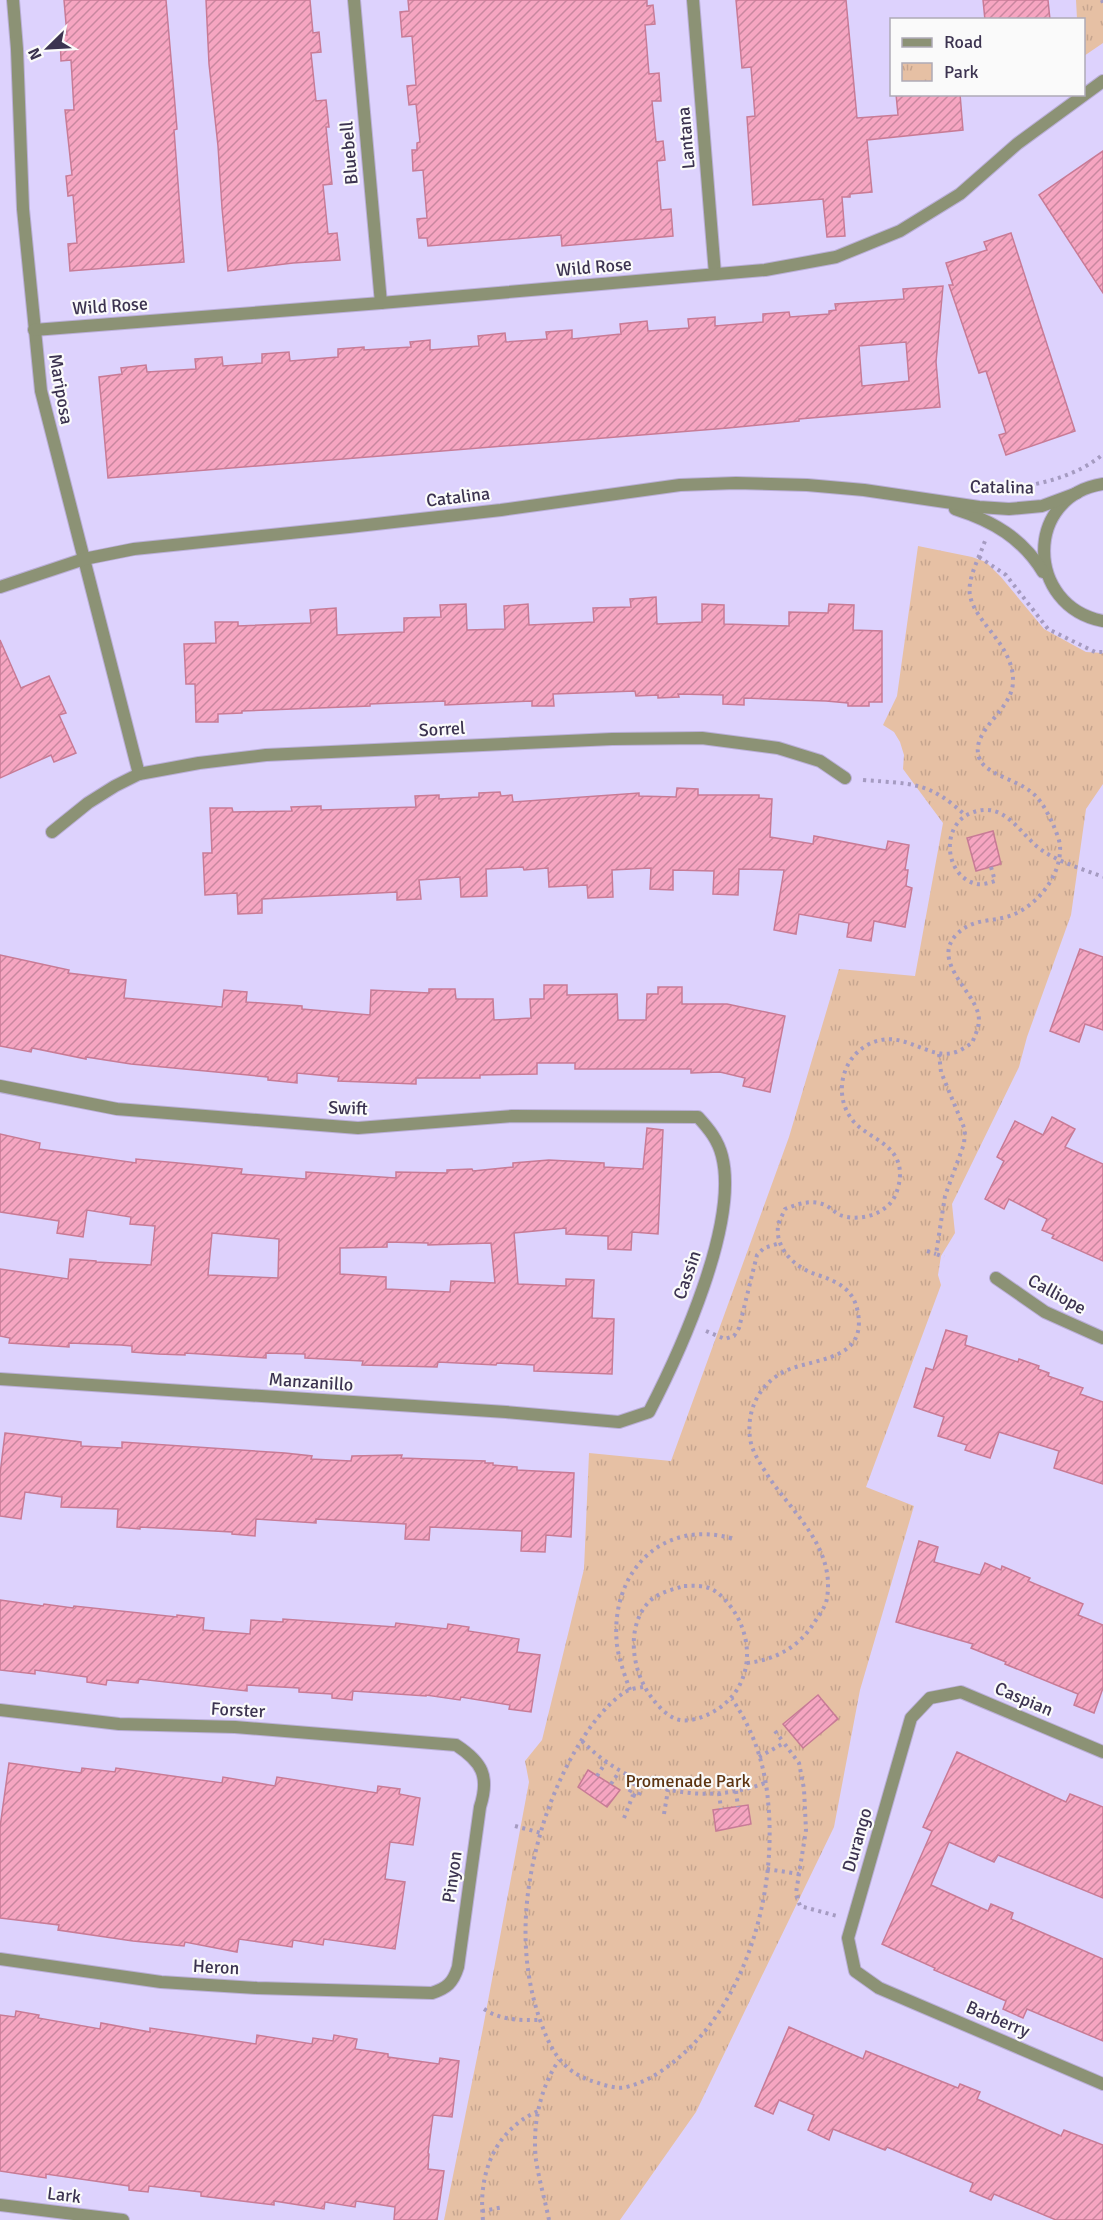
<svg xmlns="http://www.w3.org/2000/svg" width="1103" height="2220" font-family="Signika,sans-serif">
  <defs>
    <pattern id="park-tufts" width="24" height="20" patternUnits="userSpaceOnUse" patternTransform="scale(1.5)"><rect width="24" height="20" fill="#e6c0a4"/><path d="M3 7l-1-3M5 7V3M7 7l1-3M15 17l-1-3M17 17v-4M19 17l1-3" fill="none" stroke="#c6a58f"/></pattern>
    <pattern id="building-hatch" width="6" height="6" patternUnits="userSpaceOnUse" patternTransform="scale(1.5)"><rect width="6" height="6" fill="#f6a5c1"/><path d="M-1 1l2-2M0 6l6-6M5 7l2-2" fill="none" stroke="#c8879f"/></pattern>
  </defs>
  <rect width="100%" height="100%" fill="#ddd2fd"/>
  <!-- park -->
  <g fill="url(#park-tufts)">
    <polygon points="1076,0 1103,0 1103,43 1084,56 1084,20 1077,19"/>
    <polygon points="918,546 972,557 986,562 1001,577 1044,629 1086,652 1103,653 1103,784 1086,809 1071,915 1027,1037 1019,1067 952,1204 955,1233 941,1256 938,1275 941,1285 866,1487 914,1506 860,1690 834,1827 696,2112 620,2220 444,2220 482,2033 529,1782 525,1761 542,1740 584,1569 589,1453 671,1461 789,1137 839,969 915,976 943,823 903,769 904,755 900,742 894,732 883,725 897,696"/>
  </g>
  <!-- building -->
  <g fill="url(#building-hatch)" stroke="#c87b96" stroke-width="1.5" fill-rule="evenodd">
    <polygon points="64,0 166,0 177,129 174,130 184,262 70,271 68,244 77,243 73,195 68,196 66,176 72,175 65,110 74,110 71,60 61,61 60,35 67,35"/>
    <polygon points="206,0 310,0 313,33 319,32 321,52 311,53 316,101 326,100 329,127 326,127 332,184 323,185 328,234 337,233 340,260 293,263 228,271 222,208 218,146 209,64"/>
    <polygon points="408,0 647,0 647,6 653,5 655,24 645,25 649,74 659,73 661,101 652,101 656,142 663,141 665,160 657,161 661,210 671,209 673,236 562,246 561,235 428,246 427,238 419,238 417,219 427,218 423,170 413,171 412,150 417,150 417,143 420,142 416,104 409,105 407,86 416,85 412,36 402,37 400,12 409,11"/>
    <polygon points="736,0 846,0 857,118 898,115 896,94 960,94 963,130 867,140 872,192 850,194 850,197 842,197 845,236 827,237 823,199 753,205 747,117 755,116 751,67 742,68"/>
    <polygon points="983,0 1048,0 1050,20 985,20"/>
    <polygon points="1103,151 1103,293 1039,195"/>
    <polygon points="1011,233 1075,431 1006,455 999,435 1006,433 986,371 979,373 949,285 953,285 946,263 987,250 984,242"/>
    <path d="M943,286l-7,76 4,45 -141,12v2l-71,7 -620,50 -9,-101 23,-3 -1,-6 25,-3 1,7 49,-3 -1,-10 27,-2 1,9 39,-3v-9l27,-2 1,9 48,-4v-8l26,-2v3l47,-3 -1,-5 20,-2v10l49,-4 -1,-10 27,-3 1,9 41,-3 -1,-7 26,-2v9l49,-5 -1,-10 27,-3 1,10 41,-3 -1,-9 27,-2v9l48,-4v-8l26,-2 1,5 39,-3v-3l7,-1 -1,-6 69,-5 -1,-10zM906,342l3,39 -47,5 -3,-40z"/>
    <polygon points="656,597 657,624 702,622 702,604 724,605 724,624 789,626 789,612 828,613 829,604 854,605 853,630 882,631 882,702 869,702 869,706 848,706 848,703 826,701 744,698 744,705 723,704 723,695 678,694 679,697 658,698 658,695 636,696 635,691 553,694 554,706 532,706 532,701 445,705 445,701 370,704 370,706 242,711 242,713 218,714 218,722 196,722 195,684 186,684 184,644 216,643 215,622 238,622 238,626 311,623 310,610 336,608 337,635 404,632 404,618 441,617 440,605 466,604 467,630 505,629 504,606 528,604 529,625 594,622 593,608 631,607 630,599"/>
    <polygon points="0,640 21,688 49,676 66,713 59,715 76,753 54,762 51,755 0,778"/>
    <polygon points="677,788 698,789 698,795 759,795 759,798 772,799 770,837 813,844 814,836 886,850 888,841 909,845 905,870 908,870 906,886 912,888 905,927 874,921 871,941 847,937 849,923 799,914 796,934 774,930 784,870 739,869 738,895 713,894 714,871 673,870 673,890 650,889 651,868 612,870 613,897 588,898 587,885 549,887 548,868 524,870 523,867 486,869 487,896 461,897 460,877 419,880 421,899 397,900 397,892 262,899 262,913 238,914 237,893 205,895 203,853 212,853 210,808 232,808 233,812 292,811 291,807 321,806 321,810 416,807 415,796 439,795 439,799 479,797 479,793 500,792 501,796 512,795 513,802 639,793 639,796 676,797"/>
    <polygon points="993,831 1001,864 976,871 967,838"/>
    <polygon points="1080,949 1103,957 1103,1030 1085,1024 1079,1042 1050,1031"/>
    <polygon points="0,955 69,970 68,973 126,980 124,998 222,1007 224,990 247,992 246,1002 302,1006 302,1009 370,1015 371,990 429,993 429,989 455,989 456,999 493,999 494,1020 531,1018 530,999 544,999 544,985 567,985 567,995 617,994 618,1020 646,1020 647,994 658,994 658,987 682,987 682,1004 727,1004 785,1016 770,1092 743,1086 745,1078 720,1072 691,1073 691,1069 575,1069 575,1063 537,1063 537,1074 480,1075 480,1078 416,1078 416,1084 338,1081 339,1077 297,1073 297,1083 268,1080 268,1077 131,1064 86,1057 86,1059 32,1048 31,1052 0,1046"/>
    <polygon points="1052,1117 1075,1129 1065,1147 1103,1164 1103,1261 1052,1238 1054,1235 1042,1230 1047,1219 1009,1199 1004,1209 985,1199 1004,1161 997,1157 1015,1121 1043,1135"/>
    <path d="M647,1128l16,2 -5,104 -26,-2 -1,18 -23,-1v-13l-42,-2v-6l-52,5 4,51 48,2v-7l28,1 -2,38 22,1 -2,55 -78,-3v-6l-37,-2 -1,2 -58,-3 -1,5 -75,-2 1,-4 -58,-3v-4l-39,-1v5l-81,-5v2l-27,-1 -26,-2v-6l-11,-1 -52,-2v4l-60,-4 1,-5 -10,-2v-67l68,10 2,-20 26,2v1l55,3 4,-39 -25,-2 1,-7 -44,-7 -4,27 -26,-4 2,-12 -59,-9v-78l40,9 -1,6 97,14v-4l106,10 -1,5 65,5v-7l90,6v-6l51,1v-3l25,-1 1,2 40,-4v-4l36,-3 55,3v4l39,2zM212,1233l67,6 -1,39 -70,-3zM387,1242l41,1v2l63,-2 4,40 -44,-2 -1,11 -64,-3v-12l-46,-3v-26l47,-1z"/>
    <polygon points="946,1330 967,1336 965,1345 1018,1362 1019,1359 1039,1366 1038,1369 1049,1373 1048,1376 1083,1388 1080,1394 1103,1402 1103,1484 1054,1468 1059,1451 999,1432 990,1458 965,1450 967,1445 938,1436 944,1417 914,1407 926,1368 933,1370"/>
    <polygon points="5,1433 81,1442 81,1446 122,1448 122,1442 285,1453 312,1456 311,1459 351,1461 352,1456 402,1455 401,1458 485,1461 485,1463 493,1463 493,1465 517,1467 517,1470 574,1473 571,1537 546,1535 545,1552 521,1551 522,1531 430,1527 429,1540 405,1539 406,1524 316,1519 316,1523 256,1519 255,1536 232,1534 232,1532 140,1527 140,1529 117,1527 118,1509 61,1507 62,1497 25,1492 21,1519 0,1516 0,1474"/>
    <polygon points="919,1541 938,1547 934,1562 980,1575 985,1563 1001,1570 1002,1566 1030,1578 1028,1581 1083,1604 1078,1615 1103,1625 1103,1688 1094,1713 1074,1705 1078,1694 1005,1664 1006,1662 971,1648 973,1644 896,1622"/>
    <polygon points="0,1600 43,1606 44,1604 73,1608 74,1606 177,1617 177,1615 204,1618 203,1630 250,1634 251,1620 283,1622 283,1619 395,1627 396,1623 447,1629 448,1624 469,1627 468,1631 519,1639 517,1652 540,1655 531,1712 509,1709 510,1705 461,1697 460,1700 426,1695 426,1696 353,1691 352,1700 332,1698 332,1694 299,1692 299,1688 247,1685 247,1691 139,1679 138,1683 107,1680 106,1685 87,1682 87,1677 35,1670 35,1674 0,1670"/>
    <polygon points="818,1695 838,1719 803,1748 783,1724"/>
    <polygon points="957,1752 1066,1802 1070,1794 1103,1807 1103,1898 998,1855 994,1862 949,1842 931,1885 988,1911 991,1904 1013,1913 1011,1919 1103,1959 1103,2041 1027,2009 1023,2018 1003,2009 1006,2001 934,1970 935,1968 882,1944 932,1831 923,1827"/>
    <polygon points="9,1763 81,1773 82,1768 115,1772 116,1768 222,1783 223,1777 275,1786 277,1777 377,1793 378,1786 400,1789 399,1794 420,1798 413,1845 390,1842 385,1879 405,1882 395,1949 324,1939 323,1945 293,1940 292,1947 239,1939 237,1952 185,1942 184,1946 133,1941 58,1930 59,1925 0,1918 0,1827"/>
    <polygon points="588,1770 620,1790 607,1807 578,1787"/>
    <polygon points="748,1805 751,1824 716,1831 713,1810"/>
    <polygon points="16,2011 39,2015 38,2018 100,2029 101,2023 150,2032 150,2028 256,2044 257,2035 312,2044 313,2038 333,2041 334,2035 357,2039 355,2049 388,2054 388,2057 439,2064 440,2058 459,2061 452,2117 433,2115 428,2153 429,2154 428,2169 444,2171 437,2220 394,2220 395,2207 356,2201 355,2207 325,2202 324,2209 274,2201 274,2205 201,2196 201,2192 149,2186 148,2192 129,2190 129,2186 46,2174 46,2178 0,2171 0,2015 15,2017"/>
    <polygon points="789,2027 863,2059 866,2051 958,2088 960,2084 980,2092 977,2099 1061,2136 1064,2130 1103,2145 1103,2220 1056,2220 994,2194 991,2200 970,2191 973,2183 887,2147 885,2150 833,2129 829,2140 808,2130 814,2115 779,2100 773,2114 755,2106"/>
  </g>
  <g fill="none" stroke-linecap="round" stroke-linejoin="round">
    <defs>
      <g id="minor">
        <polyline points="13,0 17,49 23,209 41,391 139,774"/>
        <polyline points="354,0 381,303"/>
        <polyline points="693,0 715,274"/>
        <polyline points="34,330 381,303 765,270 836,257 900,231 960,194 1017,144 1103,81"/>
        <polyline points="52,832 88,803 115,786 139,774 199,763 266,755 612,739 702,738 778,748 820,761 845,778"/>
        <path d="M0,1086l117,23 241,19 154,-12 186,1c11,12 20,23 24,39 17,67 -42,196 -73,256l-30,10 -113,-10 -506,-33"/>
        <polyline points="996,1278 1045,1312 1103,1338"/>
        <path d="M0,1710l119,14 116,3 221,18c26,17 34,31 24,62l-22,160c-5,16 -11,21 -26,26l-175,-5 -96,-6 -161,-23"/>
        <polyline points="1103,1752 961,1692 930,1698 911,1718 848,1938 855,1971 879,1988 1103,2084"/>
        <polyline points="0,2205 123,2220"/>
      </g>
      <g id="tertiary">
        <path d="M1103,484c-79,12 -78,122 0,137"/>
        <path d="M955,509c38,12 67,29 88,63"/>
        <polyline points="0,587 84,559 134,549 349,527 501,510 680,485 736,483 807,485 864,490 979,507 1009,509 1042,506 1077,493"/>
      </g>
    </defs>
    <!-- minor casing -->
    <use href="#minor" stroke="#baafd7" stroke-width="14"/>
    <!-- tertiary casing -->
    <use href="#tertiary" stroke="#baafd7" stroke-width="14"/>
    <!-- path -->
    <g stroke="#a59bc1" stroke-width="4" stroke-dasharray="3 4.5" stroke-linecap="butt">
      <polyline points="1102,0 1103,3"/>
      <path d="M1002,491l1,-4c31,1 77,-12 100,-33"/>
      <polyline points="979,557 1006,575 1048,629 1095,652 1103,652"/>
      <path d="M863,780c49,4 66,1 103,36"/>
      <path d="M991,867l4,14c-6,2 -13,4 -18,3 -33,-7 -37,-59 -6,-71 35,-14 49,23 72,38 18,12 40,18 60,26"/>
      <polyline points="939,1054 941,1072 965,1130 964,1144 945,1196 936,1254 944,1257"/>
      <polyline points="927,1251 936,1254"/>
      <polyline points="706,1331 725,1339 734,1336 739,1328 757,1255 764,1248 780,1243"/>
      <path d="M684,1586c24,-1 31,1 47,21 26,35 21,85 -20,106 -10,5 -23,10 -35,6 -10,-4 -18,-13 -24,-21 -19,-24 -27,-68 -5,-94 9,-11 24,-14 37,-18z"/>
      <path d="M747,1663c27,-3 50,-15 65,-37 5,-8 14,-19 15,-28 8,-49 -32,-83 -57,-119 -8,-13 -18,-26 -20,-41 -4,-31 12,-58 40,-69 29,-11 76,-10 68,-56 -4,-24 -20,-31 -40,-38 -21,-6 -43,-25 -40,-49 1,-5 5,-12 7,-17 13,-5 26,-10 40,-4 5,2 9,7 15,10 18,7 46,0 55,-19 6,-14 8,-30 -2,-43 -10,-13 -28,-19 -39,-31 -21,-24 -14,-63 15,-78 35,-17 59,18 87,8 6,-2 11,-6 16,-9 4,-10 9,-19 6,-30 -6,-23 -46,-52 -22,-78 15,-16 32,-13 50,-18 27,-7 54,-38 54,-67 1,-8 -4,-18 -7,-26 -6,-12 -12,-25 -23,-33 -12,-10 -43,-17 -50,-31 -13,-29 34,-49 33,-80 0,-40 -49,-63 -43,-96 2,-14 10,-29 15,-43"/>
      <path d="M643,1687c-6,1 -13,2 -18,5 -39,26 -70,92 -83,136 -19,63 -24,129 -2,192 10,28 20,49 49,60 10,3 26,10 37,7 22,-5 40,-18 57,-33 66,-59 94,-166 85,-253 -3,-36 -15,-72 -36,-102"/>
      <path d="M630,1690c-5,-14 -11,-30 -13,-45 -8,-72 45,-128 117,-106"/>
      <polyline points="775,1731 784,1743"/>
      <path d="M582,1741c48,49 119,66 183,42"/>
      <polyline points="759,1757 784,1743 799,1763 804,1789 806,1830 796,1893 800,1906 837,1916"/>
      <polyline points="597,1776 606,1762"/>
      <polyline points="611,1784 619,1772"/>
      <polyline points="736,1791 738,1807"/>
      <polyline points="719,1793 721,1809"/>
      <polyline points="633,1795 638,1797 644,1783"/>
      <polyline points="664,1814 668,1790"/>
      <polyline points="624,1818 633,1795 629,1793 636,1780"/>
      <polyline points="515,1826 541,1833"/>
      <polyline points="767,1869 799,1874"/>
      <path d="M484,2009c18,12 36,11 57,11"/>
      <polyline points="482,2211 504,2207"/>
      <path d="M483,2220c-5,-46 11,-89 55,-109"/>
      <path d="M549,2220c-4,-20 -10,-40 -13,-60 -4,-35 4,-72 23,-100"/>
    </g>
    <!-- minor -->
    <use href="#minor" stroke="#8c9275" stroke-width="12"/>
    <!-- tertiary -->
    <use href="#tertiary" stroke="#8c9275" stroke-width="12"/>
  </g>
  <g text-anchor="middle" stroke-width="4.5" stroke-linejoin="round" paint-order="stroke">
    <!-- street labels -->
    <g font-size="18" fill="#3c3350" stroke="#fafafa">
      <text transform="translate(686 138) rotate(-95)" y="6">Lantana</text>
      <text transform="translate(349 153) rotate(-95)" y="6">Bluebell</text>
      <text transform="translate(594 267) rotate(-5)" y="6">Wild Rose</text>
      <text transform="translate(110 306) rotate(-4)" y="6">Wild Rose</text>
      <text transform="translate(61 389) rotate(80)" y="6">Mariposa</text>
      <text transform="translate(1002 487) rotate(1)" y="6">Catalina</text>
      <text transform="translate(458 497) rotate(-7)" y="6">Catalina</text>
      <text transform="translate(442 729) rotate(-3)" y="6">Sorrel</text>
      <text transform="translate(348 1108) rotate(2)" y="6">Swift</text>
      <text transform="translate(687 1275) rotate(-71)" y="6">Cassin</text>
      <text transform="translate(1057 1294) rotate(29)" y="6">Calliope</text>
      <text transform="translate(311 1382) rotate(4)" y="6">Manzanillo</text>
      <text transform="translate(1024 1699) rotate(23)" y="6">Caspian</text>
      <text transform="translate(238 1710) rotate(3)" y="6">Forster</text>
      <text transform="translate(857 1840) rotate(-74)" y="6">Durango</text>
      <text transform="translate(452 1877) rotate(-82)" y="6">Pinyon</text>
      <text transform="translate(216 1967) rotate(3)" y="6">Heron</text>
      <text transform="translate(998 2019) rotate(23)" y="6">Barberry</text>
      <text transform="translate(64 2195) rotate(7)" y="6">Lark</text>
    </g>
    <!-- park labels -->
    <g font-size="18" fill="#5c3412" stroke="#fafafa">
      <text x="688" y="1787">Promenade Park</text>
    </g>
  </g>
  <!-- legend -->
  <rect x="890" y="18" width="195" height="78" fill="#fafafa" stroke="#aeaab6" stroke-width="1.5"/>
  <rect x="902" y="38" width="30" height="9" fill="#8c9275" stroke="#aeaab6" stroke-width="1.5"/>
  <text x="944" y="48" font-size="18" fill="#3c3350">Road</text>
  <rect x="902" y="63" width="30" height="18" fill="url(#park-tufts)" stroke="#aeaab6" stroke-width="1.5"/>
  <text x="944" y="78" font-size="18" fill="#3c3350">Park</text>
  <!-- north arrow -->
  <g transform="translate(48 48) rotate(246)" stroke="#fafafa" stroke-width="4.5" paint-order="stroke">
  <path d="M0-4.5L10 22L0 15L-10 22Z" fill="#3c3350"/>
  <text y="-9" font-size="16" font-weight="bold" text-anchor="middle" fill="#3c3350">N</text>
  </g>
</svg>
